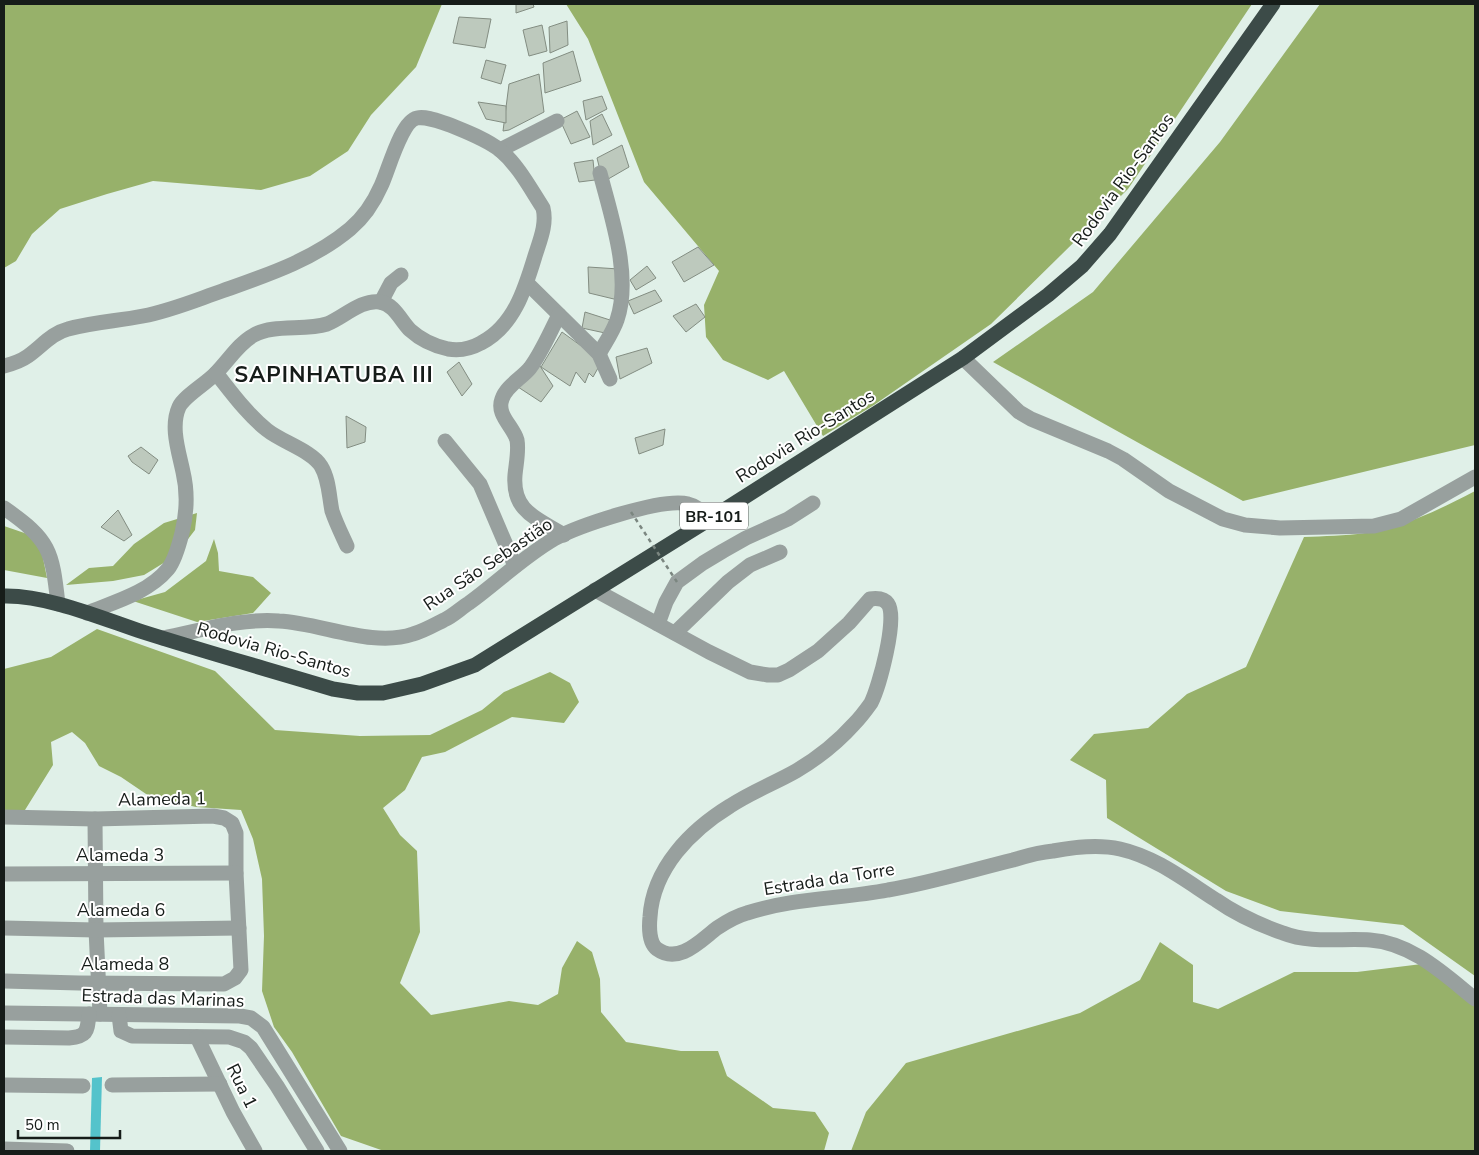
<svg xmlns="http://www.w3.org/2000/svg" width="1479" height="1155" font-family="'Nunito Sans',sans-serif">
  <rect width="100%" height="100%" fill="#e0f0e8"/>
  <!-- forest -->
  <g fill="#97b16a">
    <polygon points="4,4 442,4 416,67 371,115 348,151 310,176 261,190 153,181 107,194 60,209 32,234 16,261 4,268"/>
    <polygon points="566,4 1252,4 1128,189 991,324 874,405 823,436 784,371 768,380 723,360 706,337 704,305 719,271 644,182 588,39"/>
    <polygon points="1320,4 1475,4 1475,445 1243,501 993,362 1093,292 1220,142"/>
    <path d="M1475,491v485l-72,-51 -123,-14 -54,-20 -119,-73 -1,-38 -36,-20 24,-26 54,-6 39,-34 59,-27 58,-130c20,-1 41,-1 61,-4 40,-6 75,-24 110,-42z"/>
    <polygon points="197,513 195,530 175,556 144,575 113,581 66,585 89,568 113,566 134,544 164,523"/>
    <polygon points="4,526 39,538 47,578 4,570"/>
    <polygon points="214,539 218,553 219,571 253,577 271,593 253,613 197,622 133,601 165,592 206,561"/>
    <polygon points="97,629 215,671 275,730 360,736 430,735 482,710 504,692 550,672 570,683 579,702 564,723 512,717 445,752 422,757 405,790 383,808 400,835 417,851 420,932 400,983 431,1015 509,1001 538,1005 558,994 562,968 577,941 592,952 600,979 601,1012 626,1042 681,1051 718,1051 727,1076 773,1108 815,1112 829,1133 824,1151 384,1151 341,1136 292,1052 274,1027 262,991 264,936 262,879 253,839 241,810 196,807 149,796 121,777 99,766 85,743 72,732 51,742 53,765 25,810 4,810 4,669 51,657"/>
    <polygon points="1160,942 1193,965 1193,1002 1218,1009 1294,972 1357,972 1430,963 1475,1000 1475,1151 851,1151 866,1112 906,1063 1080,1013 1140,980"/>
  </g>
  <!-- water -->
  <polygon fill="#54c3cb" points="102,1077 100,1151 90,1151 92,1078"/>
  <!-- building -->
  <g fill="#bdc9bd" stroke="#838d82">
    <polygon points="516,4 533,4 534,7 516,13"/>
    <polygon points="459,17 491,19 485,48 453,43"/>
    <polygon points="567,21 568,45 550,53 549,27"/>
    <polygon points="542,25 547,51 529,56 523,30"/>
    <polygon points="573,51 581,81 545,93 543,63"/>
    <polygon points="486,60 506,65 501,84 481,78"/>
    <polygon points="539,74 544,112 509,130 503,131 509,84"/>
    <polygon points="602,96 607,109 586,120 583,101"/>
    <polygon points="478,102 506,106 506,123 486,119"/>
    <polygon points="577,111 590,137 571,144 560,120"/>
    <polygon points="602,114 612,135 593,145 590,121"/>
    <polygon points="622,145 629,167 603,182 597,158"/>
    <polygon points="593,160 595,180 579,182 574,163"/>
    <polygon points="698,247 714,265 684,282 672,262"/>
    <polygon points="647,266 656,278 636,290 630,280"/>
    <polygon points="588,267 619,269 618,300 589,293"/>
    <polygon points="655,290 662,301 634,314 628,301"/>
    <polygon points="696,304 705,317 686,332 673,316"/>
    <polygon points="585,312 610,320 605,333 582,328"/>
    <polygon points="562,332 602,361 593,377 589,373 585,383 576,372 570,386 541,367"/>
    <polygon points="647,348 652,363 620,379 616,357"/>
    <polygon points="459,362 472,384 462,396 447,372"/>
    <polygon points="540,366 553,386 541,402 518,387"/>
    <polygon points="346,416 366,427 365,442 347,448"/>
    <polygon points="665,429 663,445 639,454 635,438"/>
    <polygon points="141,447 158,460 149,474 132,462 128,456"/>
    <polygon points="118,510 132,535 124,541 101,527"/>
  </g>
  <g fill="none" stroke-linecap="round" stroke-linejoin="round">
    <!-- street -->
    <g stroke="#98a09e" stroke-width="15">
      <polyline points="500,150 557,121"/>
      <polyline points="527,283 599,354 610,379"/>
      <polyline points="381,302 391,283 401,275"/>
      <path d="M559,315c-9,17 -17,37 -29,53 -8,10 -24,18 -28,31 -6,16 11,27 15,41 2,11 -1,24 -2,35 -3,37 22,43 49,60"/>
      <path d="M599,354c6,-11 14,-22 18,-34 15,-44 -6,-104 -17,-147"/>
      <polyline points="963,358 1019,412 1031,419 1108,451 1123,459 1169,491 1223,519 1245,525 1280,528 1374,526 1401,519 1475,477"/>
      <path d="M4,366c8,-2 17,-5 24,-10 14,-10 24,-23 40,-27 25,-7 50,-8 75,-13 27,-5 53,-16 79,-25 45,-16 91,-31 128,-62 13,-11 24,-27 31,-43 7,-14 20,-65 36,-68 10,-2 23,4 33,7 17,7 36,14 50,25 18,15 30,38 43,58 4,16 -3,32 -8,48 -10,33 -21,70 -54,87 -9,5 -21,8 -33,6 -14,-3 -27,-9 -38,-19 -9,-9 -16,-26 -30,-28 -19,-3 -37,16 -53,22 -22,7 -54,0 -73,11 -15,8 -26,26 -38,38 -9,10 -32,23 -37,34 -9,20 0,45 4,65 5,21 4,40 -1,61 -3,12 -7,27 -14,36 -20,24 -54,33 -81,44"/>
      <path d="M216,373c16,20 31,41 51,57 15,12 45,21 54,36 8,13 8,30 11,45 4,12 10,24 15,35"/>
      <polyline points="445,441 480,484 515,566"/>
      <path d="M4,508c46,32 48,42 54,96"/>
      <path d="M595,590l114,62 41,20 18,3h10l11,-5 29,-19 31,-28 21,-24c7,-1 14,-1 18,5 10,14 -9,83 -17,99 -5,7 -11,15 -17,21 -17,19 -36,34 -58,47 -21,12 -45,21 -66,35 -39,24 -77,62 -80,111 -1,10 -1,26 7,32 22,16 44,-9 60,-21 9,-6 19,-12 30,-15 46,-15 94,-14 141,-23 42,-7 84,-20 125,-30 13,-4 27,-8 40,-9 22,-4 45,-7 67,-2 36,8 66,32 96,51 20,14 44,25 67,33 28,11 58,5 87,7 42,3 74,34 105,59"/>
      <polyline points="658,624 666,602 677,582 703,563 723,551 746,538 788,519 813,503"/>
      <polyline points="675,633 728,582 750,565 780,552"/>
      <path d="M163,638c37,-7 77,-20 116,-17 42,2 94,27 134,13 11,-3 21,-9 31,-14 9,-4 17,-12 25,-17 29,-21 54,-46 85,-64 24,-13 109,-42 134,-35 9,2 15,9 22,15"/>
      <polyline points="4,817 95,819 213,816 224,818 232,823 236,833 236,873 241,970 235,978 224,984 79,983 4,981"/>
      <polyline points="95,819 96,930 100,1014"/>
      <polyline points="4,874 236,873"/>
      <polyline points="4,928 96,930 239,928"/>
      <polyline points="4,1013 240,1016 251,1018 263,1027 340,1151"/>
      <polyline points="119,1015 121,1031 132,1036 229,1037 244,1042 251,1048 277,1086 317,1151"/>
      <path d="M4,1037l65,1c19,-2 18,-7 20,-24"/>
      <polyline points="197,1037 233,1112 255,1151"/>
      <polyline points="4,1085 83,1086"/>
      <polyline points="112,1085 220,1084"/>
      <polyline points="4,1149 67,1151"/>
    </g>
    <!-- highway -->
    <path stroke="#3c4b48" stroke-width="15" d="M4,596c43,-1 97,22 139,36 63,20 127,38 190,57l25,4h25l39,-9 53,-19 235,-146 253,-161 85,-63 34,-29 28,-32 163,-230"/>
    <!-- path-bridge -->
    <polyline stroke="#7b8680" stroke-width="2.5" stroke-dasharray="4 4" stroke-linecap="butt" points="631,512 677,582"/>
  </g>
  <g text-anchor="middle" stroke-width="4" stroke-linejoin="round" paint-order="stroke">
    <!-- shield labels -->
    <rect fill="#fff" stroke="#5c605e" stroke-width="1" x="680" y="502.5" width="68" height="27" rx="4"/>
    <g font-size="16" font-weight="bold" fill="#161c19">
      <text x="714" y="522">BR-101</text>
    </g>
    <!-- street labels -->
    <g font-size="18" fill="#161c19" stroke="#fff">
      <text transform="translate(1123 180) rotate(-54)" y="6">Rodovia Rio-Santos</text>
      <text transform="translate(805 436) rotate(-32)" y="6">Rodovia Rio-Santos</text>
      <text transform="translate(488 564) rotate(-34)" y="6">Rua São Sebastião</text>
      <text transform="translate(274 650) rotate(16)" y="6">Rodovia Rio-Santos</text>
      <text transform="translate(162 799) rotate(-1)" y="6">Alameda 1</text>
      <text x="120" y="861">Alameda 3</text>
      <text transform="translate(829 879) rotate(-9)" y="6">Estrada da Torre</text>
      <text x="121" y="916">Alameda 6</text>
      <text x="125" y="970">Alameda 8</text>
      <text transform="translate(163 998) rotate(2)" y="6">Estrada das Marinas</text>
      <text transform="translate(242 1086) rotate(64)" y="6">Rua 1</text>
    </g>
    <!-- district labels -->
    <g font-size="22" font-weight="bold" letter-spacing="1" fill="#161c19" stroke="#fff">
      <text x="334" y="382">SAPINHATUBA III</text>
    </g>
  </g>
  <!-- border -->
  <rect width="1479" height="1155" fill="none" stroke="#161c19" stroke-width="10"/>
  <!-- scale -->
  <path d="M18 1130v8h102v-8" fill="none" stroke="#161c19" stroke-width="2.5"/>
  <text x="25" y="1130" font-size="15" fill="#161c19" stroke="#ffffff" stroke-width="4" paint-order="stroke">50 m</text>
</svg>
